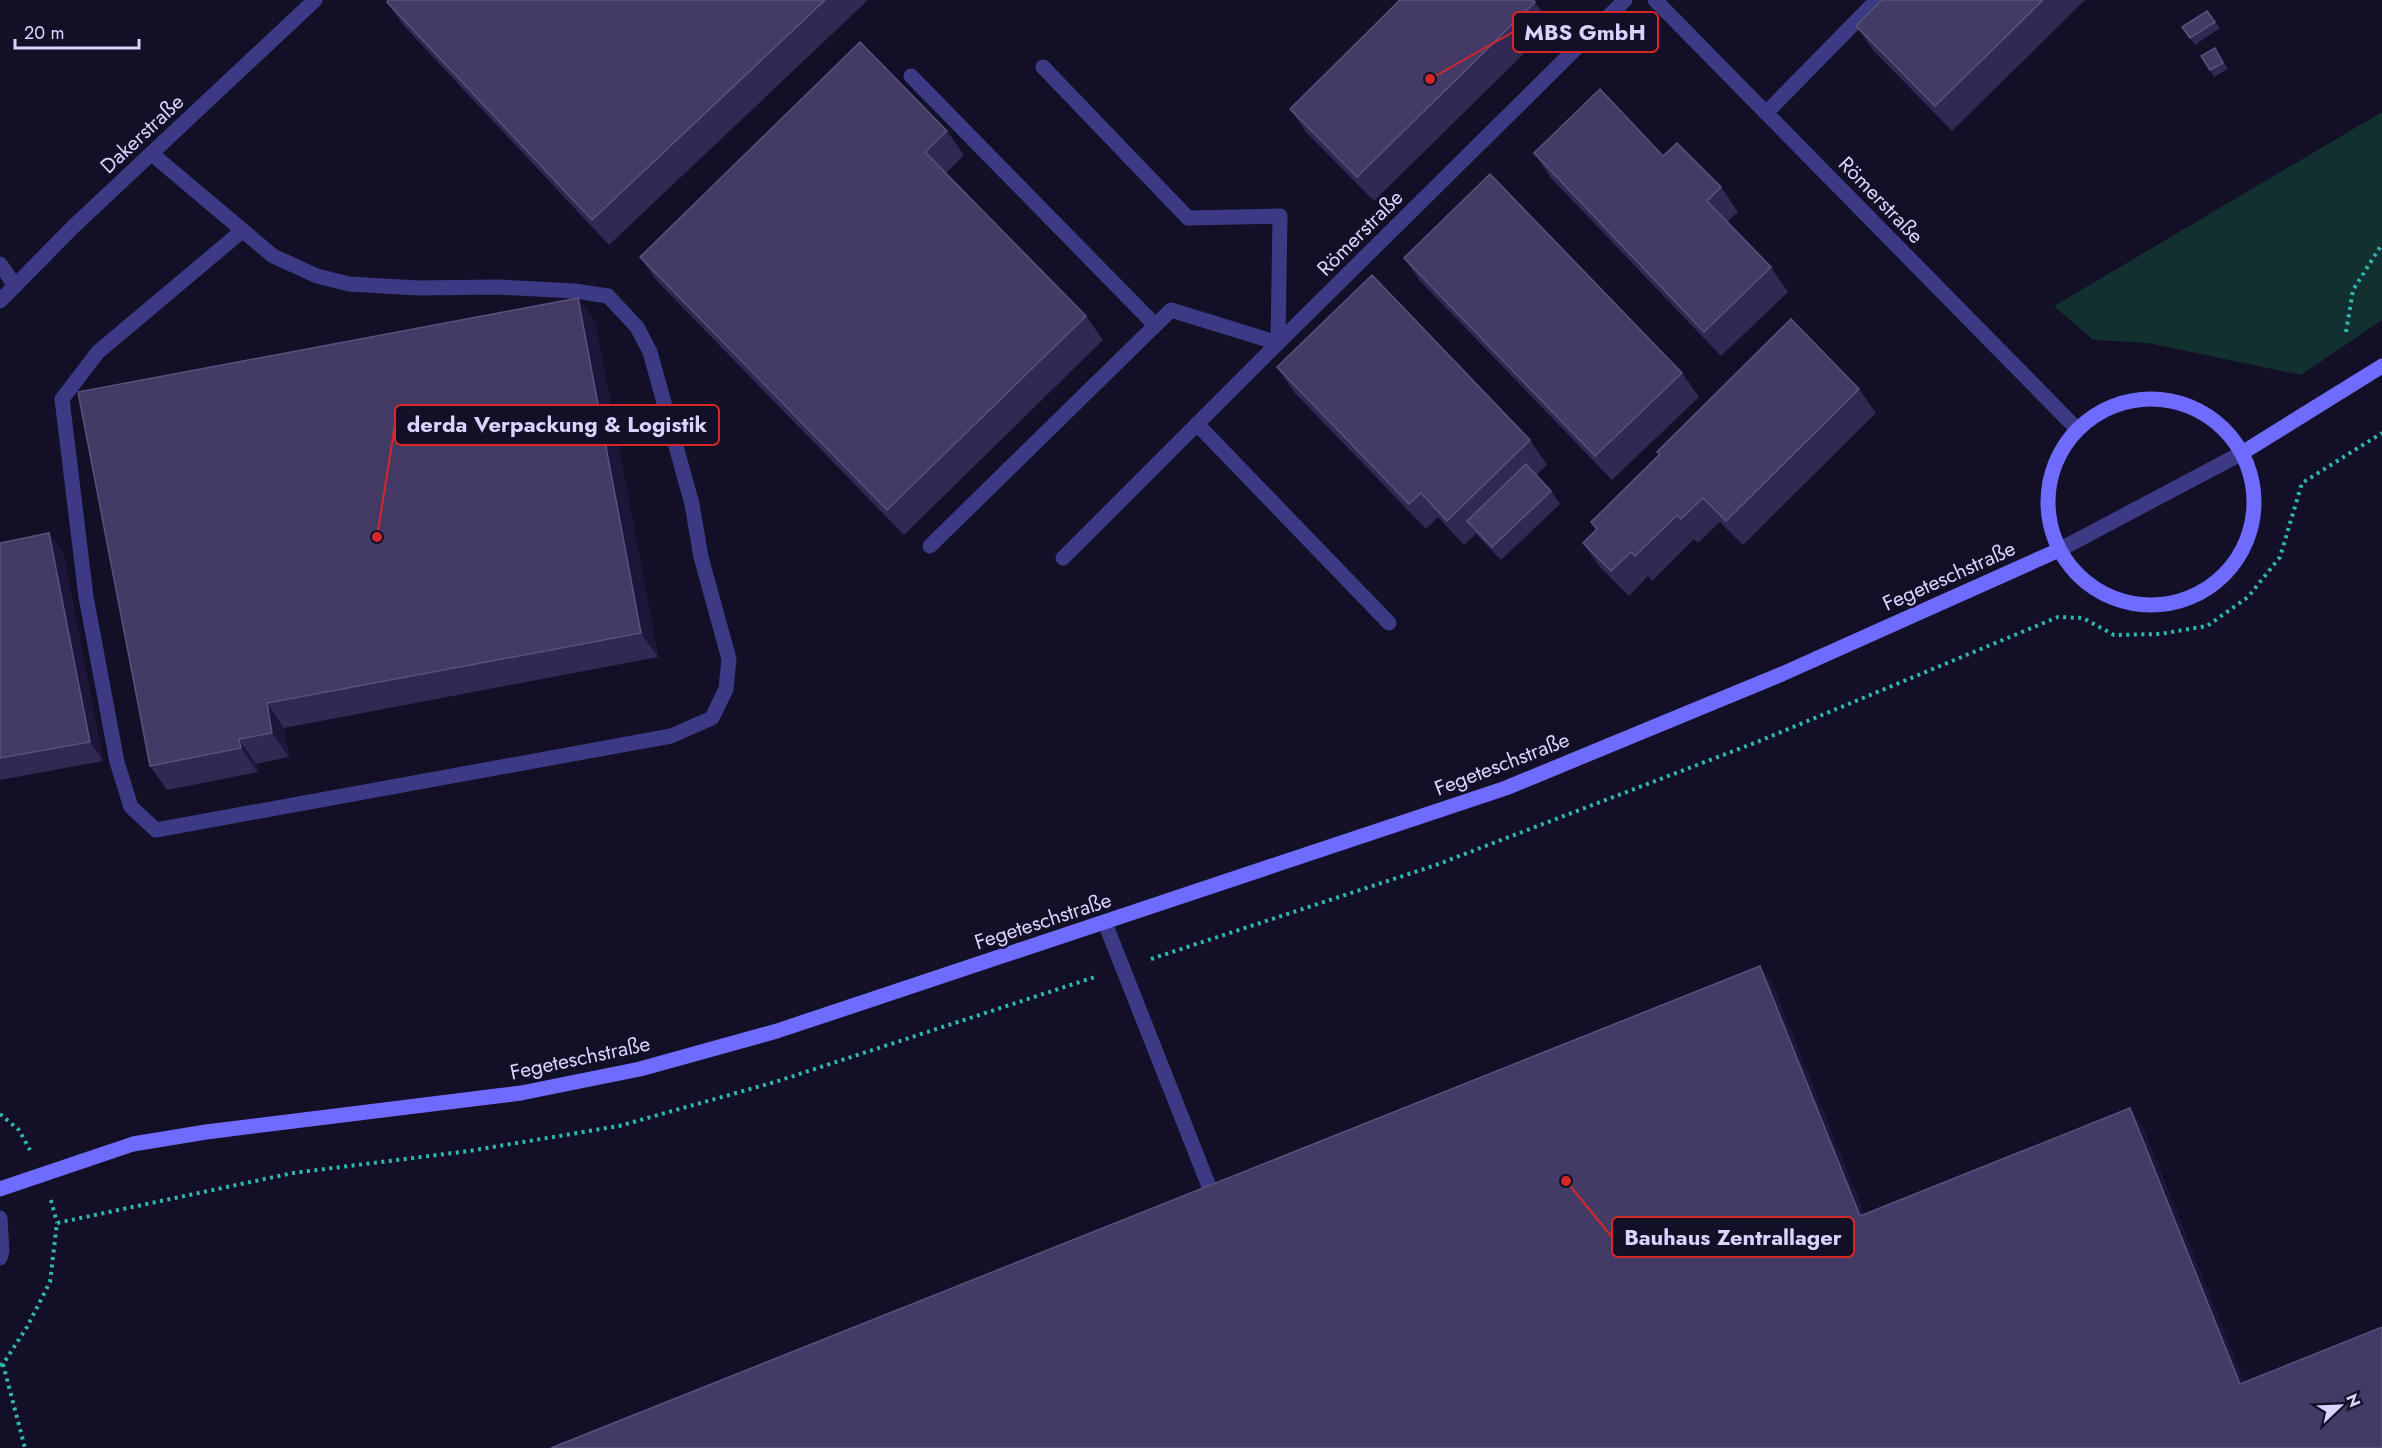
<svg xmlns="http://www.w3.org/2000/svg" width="2382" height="1448" font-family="Jost,sans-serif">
  <rect width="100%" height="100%" fill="#130f26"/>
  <!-- green -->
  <polygon fill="#12302f" points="2382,112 2382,320 2301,375 2148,343 2093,340 2054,306"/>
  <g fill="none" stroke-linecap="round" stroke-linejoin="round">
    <!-- path -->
    <g stroke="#2fb8b0" stroke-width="4" stroke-dasharray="3 4.5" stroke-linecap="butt">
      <polyline points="2346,332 2353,290 2382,244"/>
      <polyline points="1151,959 1436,865 1757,742 2058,617 2083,618 2114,635 2160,634 2207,626 2248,597 2280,557 2302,483 2382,433"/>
      <polyline points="0,1114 19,1130 30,1150"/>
      <polyline points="51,1200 57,1223"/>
      <polyline points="3,1364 25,1448"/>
      <polyline points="0,1365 3,1364 27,1327 50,1282 57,1223 293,1173 469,1151 619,1126 775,1082 1095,977"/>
    </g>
    <!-- service -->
    <g stroke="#3d3a85" stroke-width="15">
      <polyline points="1043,67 1188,218 1280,216 1278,343"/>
      <polyline points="911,76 1155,325"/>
      <polyline points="1766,113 1877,0"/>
      <polyline points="152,154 273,256 317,276 349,284 418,288 498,287 574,291 608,296 637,327 650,352 692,504 701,557 729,659 726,689 712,718 671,736 156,830 131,807 117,762 86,597 62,399 98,352 242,231"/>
      <polyline points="0,264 15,286"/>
      <polyline points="1278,343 1625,0"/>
      <polyline points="1197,424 1389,623"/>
      <polyline points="930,546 1171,310 1278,343 1063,558"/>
      <polyline points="2059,550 2242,453"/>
      <polyline points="1105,923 1214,1199"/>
    </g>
    <!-- minor -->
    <g stroke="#3d3a85" stroke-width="15">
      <polyline points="1655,0 2077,429"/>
      <polyline points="0,301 74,226 315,0"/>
    </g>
    <!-- tertiary -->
    <polyline stroke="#3d3a85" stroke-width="15" points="0,1218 2,1251 0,1258"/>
    <!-- secondary -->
    <g stroke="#6f6bff" stroke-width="15">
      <circle cx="2151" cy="502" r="103"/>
      <polyline points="2242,453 2382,366"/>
      <polyline points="0,1189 133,1144 206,1132 521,1093 640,1069 777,1031 1506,788 1782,674 2059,550"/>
    </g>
  </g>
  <!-- wall -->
  <g fill="#312854">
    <polygon points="388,0 868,0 609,245 404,26 387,2"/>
    <polygon points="1882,0 2085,0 1952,131 1873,50 1856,26"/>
    <polygon points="1535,2 1552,26 1374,201 1307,133 1290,109"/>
    <polygon points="2207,11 2220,28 2195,45 2182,27"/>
    <polygon points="2215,48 2228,69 2214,77 2210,70"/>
    <polygon points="947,131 964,155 946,173 1086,316 1103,340 904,535 657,281 640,257"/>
    <polygon points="1534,153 1663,156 1721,187 1738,212 1727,222 1771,267 1788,292 1721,356 1551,178"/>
    <polygon points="1404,258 1682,373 1699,397 1612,480 1421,282"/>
    <polygon points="578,298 595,322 658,657 284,728 289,757 256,764 258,772 167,790 150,766"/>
    <polygon points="1277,367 1530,440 1547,465 1536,475 1551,491 1560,504 1501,560 1476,534 1464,545 1438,517 1426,529 1294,392"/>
    <polygon points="1859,389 1876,413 1743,545 1720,522 1698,543 1694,539 1652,581 1648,576 1629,596 1600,567 1583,543 1596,530 1591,522 1659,455 1657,452"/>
    <polygon points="49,533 63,552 103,761 0,780 0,543"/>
  </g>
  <!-- shaded-wall -->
  <g fill="#1d163a">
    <polygon points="578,298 595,322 658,657 641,633"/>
    <polygon points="49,533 63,552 103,761 90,742"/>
    <polygon points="267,703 284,728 289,757 272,733"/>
    <polygon points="239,739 256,764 258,772 241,748"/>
    <polygon points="1760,966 1773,985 1873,1235 1860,1216"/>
    <polygon points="2130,1108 2143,1127 2253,1403 2240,1384"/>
  </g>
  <!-- building -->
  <g fill="#433a66" stroke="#5a527e" stroke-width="1.5">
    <polygon points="388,0 825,0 592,220 387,2"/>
    <polygon points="1400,0 1533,0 1535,2 1357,177 1290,109"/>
    <polygon points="1882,0 2043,0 1935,106 1856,26"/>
    <polygon points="2207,11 2215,22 2190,38 2182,27"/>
    <polygon points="860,42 947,131 925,152 1086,316 887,510 640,257"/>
    <polygon points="2215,48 2223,63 2210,70 2201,56"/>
    <polygon points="1600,89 1663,156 1677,143 1721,187 1707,201 1771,267 1704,332 1534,153"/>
    <polygon points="1490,174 1682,373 1595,456 1404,258"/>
    <polygon points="1372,275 1530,440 1447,521 1421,493 1409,504 1277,367"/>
    <polygon points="578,298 641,633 267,703 272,733 239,739 241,748 150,766 78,392"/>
    <polygon points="1791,319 1859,389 1726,521 1703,498 1681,519 1677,515 1635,556 1631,552 1611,571 1583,543 1597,529 1591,522 1660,454 1657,452"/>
    <polygon points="1526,464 1551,491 1492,547 1467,521"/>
    <polygon points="49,533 90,742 0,758 0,543"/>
    <polygon points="1760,966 1860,1216 2130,1108 2240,1384 2382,1327 2382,1448 551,1448"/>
  </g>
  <g text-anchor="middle" stroke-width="5" stroke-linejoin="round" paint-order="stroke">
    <!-- street labels -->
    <g font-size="21" fill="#d9d4ff" stroke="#130f26">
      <text transform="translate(142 134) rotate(-43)" y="7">Dakerstraße</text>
      <text transform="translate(1881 200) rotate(46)" y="7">Römerstraße</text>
      <text transform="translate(1360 233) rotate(-45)" y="7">Römerstraße</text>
      <text transform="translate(1949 576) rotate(-24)" y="7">Fegeteschstraße</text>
      <text transform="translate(1502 764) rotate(-21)" y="7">Fegeteschstraße</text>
      <text transform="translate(1043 921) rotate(-18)" y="7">Fegeteschstraße</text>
      <text transform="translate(580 1058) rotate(-12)" y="7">Fegeteschstraße</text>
    </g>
  </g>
  <!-- callouts -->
  <path fill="none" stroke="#d62828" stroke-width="2" d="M1430 79L1513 32M377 537L395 425M1566 1181L1612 1237"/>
  <g fill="#d62828" stroke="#130f26" stroke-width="2">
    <circle cx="1430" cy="79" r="6"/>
    <circle cx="377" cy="537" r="6"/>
    <circle cx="1566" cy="1181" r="6"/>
  </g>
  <g fill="#130f26" stroke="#d62828" stroke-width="2">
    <rect x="1513" y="12" width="145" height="40" rx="6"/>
    <rect x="395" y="405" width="324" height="40" rx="6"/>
    <rect x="1612" y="1217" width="242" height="40" rx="6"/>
  </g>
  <g font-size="22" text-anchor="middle" font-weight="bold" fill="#d9d4ff">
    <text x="1585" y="40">MBS GmbH</text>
    <text x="557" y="432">derda Verpackung &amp; Logistik</text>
    <text x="1733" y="1245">Bauhaus Zentrallager</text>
  </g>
  <!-- north arrow -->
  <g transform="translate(2340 1406) rotate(67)" stroke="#130f26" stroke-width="4.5" paint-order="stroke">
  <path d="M0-4.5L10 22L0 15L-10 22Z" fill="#d9d4ff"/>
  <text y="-9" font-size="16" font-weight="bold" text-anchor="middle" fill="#d9d4ff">N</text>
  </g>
  <!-- scale -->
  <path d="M15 39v9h124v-9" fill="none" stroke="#d9d4ff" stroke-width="3"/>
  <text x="24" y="39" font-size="18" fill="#d9d4ff" stroke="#130f26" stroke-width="4.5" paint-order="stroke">20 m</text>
</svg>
